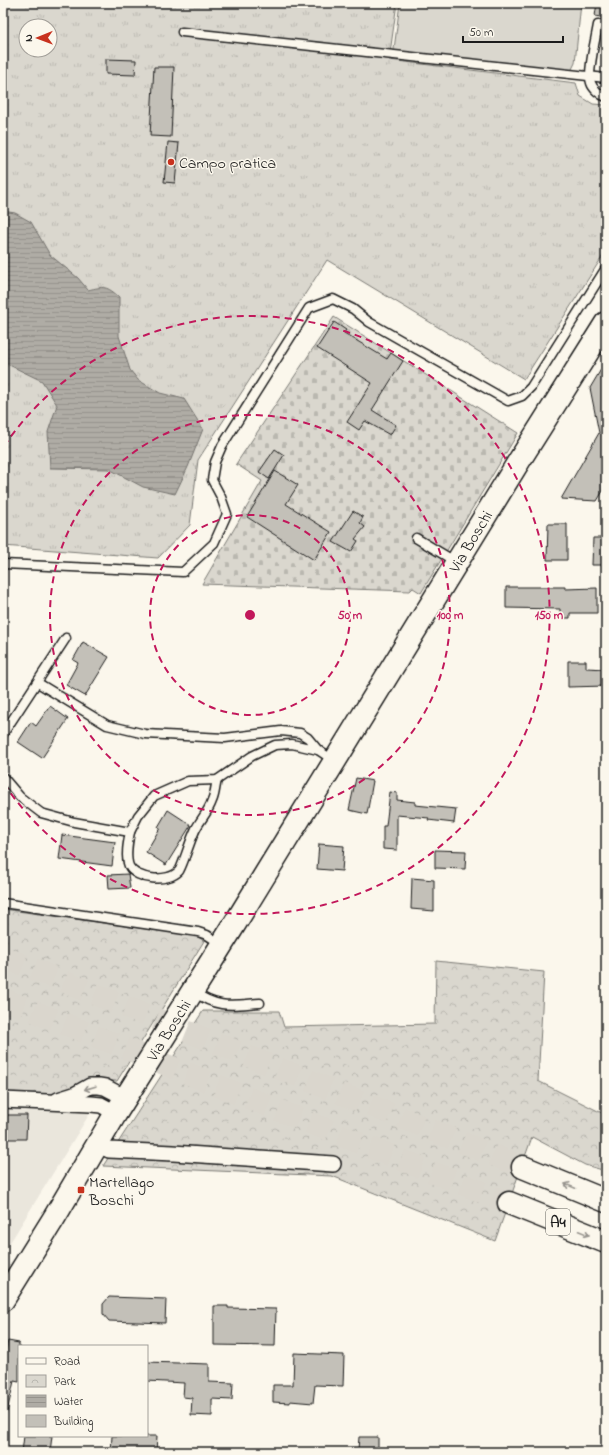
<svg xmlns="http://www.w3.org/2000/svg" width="609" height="1455" font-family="'Indie Flower',sans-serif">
  <defs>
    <pattern id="grass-tufts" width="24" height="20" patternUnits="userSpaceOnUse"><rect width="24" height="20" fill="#dad7ce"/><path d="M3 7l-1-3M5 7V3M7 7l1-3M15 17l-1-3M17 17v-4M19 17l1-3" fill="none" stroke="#bab8b0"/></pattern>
    <pattern id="cemetery-stones" width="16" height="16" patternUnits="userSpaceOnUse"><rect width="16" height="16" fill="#dad7ce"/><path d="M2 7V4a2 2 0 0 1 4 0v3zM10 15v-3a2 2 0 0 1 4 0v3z" fill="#bab8b0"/></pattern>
    <pattern id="park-crowns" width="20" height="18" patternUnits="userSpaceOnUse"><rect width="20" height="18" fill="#dad7ce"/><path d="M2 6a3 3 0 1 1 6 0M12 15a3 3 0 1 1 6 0" fill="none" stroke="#bab8b0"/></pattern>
    <pattern id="water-rules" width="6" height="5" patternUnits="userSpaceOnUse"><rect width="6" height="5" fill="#afaca5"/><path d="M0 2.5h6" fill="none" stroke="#96938d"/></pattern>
  </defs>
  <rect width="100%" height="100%" fill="#fbf7ec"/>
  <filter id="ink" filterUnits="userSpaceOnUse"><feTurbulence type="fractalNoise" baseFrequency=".025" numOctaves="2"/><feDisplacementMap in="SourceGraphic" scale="8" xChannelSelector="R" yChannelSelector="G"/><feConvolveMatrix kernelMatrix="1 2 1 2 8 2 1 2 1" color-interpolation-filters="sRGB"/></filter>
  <g filter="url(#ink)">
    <!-- built -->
    <polygon fill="#eae6dc" points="3,1106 92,1110 3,1254"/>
    <!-- grass -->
    <path fill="url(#grass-tufts)" stroke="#7b7a75" fill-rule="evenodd" d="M3,3h394l-8,57 187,23 4,13 13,8 13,1v146l-82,128 -197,-119 -129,200 -8,65 -32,33 -155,-12zM26,26h24v24h-24z"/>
    <!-- cemetery -->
    <polygon fill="url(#cemetery-stones)" stroke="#7b7a75" points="334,317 518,433 421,593 413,588 410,591 202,584 262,481 236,464"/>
    <!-- park -->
    <g fill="url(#park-crowns)" stroke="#7b7a75">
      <polygon points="3,909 197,936 204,941 117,1081 88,1080 52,1095 3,1093"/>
      <polygon points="436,961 544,972 538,1081 606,1115 606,1171 585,1165 532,1137 495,1241 332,1176 103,1166 203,1011 279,1011 284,1027 435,1024"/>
    </g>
    <!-- garden -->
    <polygon fill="#dad7ce" stroke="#7b7a75" points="400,3 581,3 575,63 569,75 393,57"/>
    <!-- water -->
    <path fill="url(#water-rules)" stroke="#74726e" d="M3,211l12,2 16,9 19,33 28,23 10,12c16,-4 19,-4 31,7v39l11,34 8,10 22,13 24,6 19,30 -15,38 -13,27 -32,-7 -34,-18 -59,-1 -2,-36 9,-27 -15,-24 -39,-19v-77l4,-3 -4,-5z"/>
    <!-- building -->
    <g fill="#c3c0b8" stroke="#1c1c1c">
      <polygon points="597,3 606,3 606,18 595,16"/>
      <polygon points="106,59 136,60 135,75 106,74"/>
      <polygon points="154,67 174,67 171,137 150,136"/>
      <polygon points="168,142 179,143 175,183 164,182"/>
      <polygon points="334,322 346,330 344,333 387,359 391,353 403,361 372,410 396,425 390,435 365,421 359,430 347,422 372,383 317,348"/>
      <polygon points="606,361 606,486 597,501 561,499 599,433 590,388"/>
      <polygon points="275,449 284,455 269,479 259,472"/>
      <polygon points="275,471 298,485 286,504 331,532 314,560 247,517"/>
      <polygon points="353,511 363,517 360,523 365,527 355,539 358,541 351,552 333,542"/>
      <polygon points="548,524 567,524 567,560 547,560"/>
      <polygon points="593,538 606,538 606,565 592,565"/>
      <polygon points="506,587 565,587 565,589 597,588 597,613 570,613 570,618 560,618 560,609 506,608"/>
      <polygon points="83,642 109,657 85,696 66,685 78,663 73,660"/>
      <polygon points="568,661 586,661 586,668 606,669 606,686 568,687"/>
      <polygon points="50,706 68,719 42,758 18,742 31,722 36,726"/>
      <polygon points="356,778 373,781 367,814 349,810"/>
      <polygon points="390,792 397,793 397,800 415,802 415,805 456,809 454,823 428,820 429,818 397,815 397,850 383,849 383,826 386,826"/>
      <polygon points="168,810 191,825 166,865 146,852 160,828 158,827"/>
      <polygon points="62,835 115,842 112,866 59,859"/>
      <polygon points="319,844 344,846 342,871 317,869"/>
      <polygon points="435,850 466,851 465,869 435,868"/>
      <polygon points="128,874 130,888 109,889 108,875"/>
      <polygon points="412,878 434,880 434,911 411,909"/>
      <polygon points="3,1115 27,1115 26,1139 3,1139"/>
      <polygon points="109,1297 166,1299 165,1323 109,1321 103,1314 103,1304"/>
      <polygon points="214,1306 228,1306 228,1308 276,1309 275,1346 214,1345"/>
      <polygon points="8,1341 19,1343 19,1382 14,1381 7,1412 3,1411 3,1364"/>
      <polygon points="294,1353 344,1355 343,1386 315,1385 313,1403 290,1401 290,1403 273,1402 273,1385 293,1385"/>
      <polygon points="147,1362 209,1364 209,1382 233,1383 232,1400 212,1399 212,1416 191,1415 192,1398 183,1397 184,1383 147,1381"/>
      <polygon points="24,1436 52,1436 50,1452 22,1452"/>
      <polygon points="112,1436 157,1436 156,1452 111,1452"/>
      <polygon points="359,1437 378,1437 378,1450 358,1450"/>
    </g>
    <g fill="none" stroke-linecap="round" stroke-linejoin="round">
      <!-- highway-tunnel -->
      <g stroke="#dad6cd" stroke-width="22" stroke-dasharray="22 11" stroke-linecap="butt">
        <polyline points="3,957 523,1167"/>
        <polyline points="3,999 509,1203"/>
      </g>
      <defs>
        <g id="lane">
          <path d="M606,25h-8c-2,12 -11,48 -7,58 2,6 9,12 15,14"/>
          <polyline points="182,32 606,78"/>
          <polyline points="416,538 456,562"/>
          <polyline points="3,564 183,572 214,543 227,514 221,497 212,480 215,462 222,446 309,308 333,299 353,309 369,322 508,401 522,396 531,387 606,268"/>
          <polyline points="38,683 107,725 145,734 225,738 281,731 300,733 308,738 318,750 333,760"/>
          <polyline points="3,734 66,638"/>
          <polyline points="3,777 20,797 41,813 74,822 130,832 138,816 154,796 188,781 217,780 252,756 275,745 292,744 318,750"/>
          <path d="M130,832c-2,10 -5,24 -1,34 7,14 39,17 50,5 4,-6 11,-30 15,-38 4,-11 14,-20 18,-32 3,-6 3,-14 5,-21"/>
          <polyline points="3,903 198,932 207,935 221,944"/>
          <path d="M194,992c24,17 38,13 66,11"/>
        </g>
        <g id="street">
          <polyline points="3,1100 91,1104 101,1105 116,1113"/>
          <polyline points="58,1100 74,1095 90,1086 99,1086 105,1087 126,1098"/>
          <polyline points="97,1144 109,1150 173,1153 333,1164"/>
        </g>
        <polyline id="secondary" points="3,1300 54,1218 116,1113 231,930 519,461 606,323"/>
        <g id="highway">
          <polyline points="523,1167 606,1201"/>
          <polyline points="509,1203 606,1242"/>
        </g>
      </defs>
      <!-- lane casing -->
      <use href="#lane" stroke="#1c1c1c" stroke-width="11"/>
      <!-- street casing -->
      <use href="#street" stroke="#1c1c1c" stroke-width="18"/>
      <!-- secondary casing -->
      <use href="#secondary" stroke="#1c1c1c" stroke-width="25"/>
      <!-- highway casing -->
      <use href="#highway" stroke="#1c1c1c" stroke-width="25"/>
      <!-- lane -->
      <use href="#lane" stroke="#fbf7ec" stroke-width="8"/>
      <!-- street -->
      <use href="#street" stroke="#fbf7ec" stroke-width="15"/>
      <!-- secondary -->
      <use href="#secondary" stroke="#fbf7ec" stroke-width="22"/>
      <!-- highway -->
      <use href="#highway" stroke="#fbf7ec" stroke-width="22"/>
    </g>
    <!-- one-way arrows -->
    <defs><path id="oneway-shaft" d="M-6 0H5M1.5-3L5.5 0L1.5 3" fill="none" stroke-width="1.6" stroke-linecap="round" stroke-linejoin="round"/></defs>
    <g stroke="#97948e">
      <use href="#oneway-shaft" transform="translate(90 1088) rotate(164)"/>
      <use href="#oneway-shaft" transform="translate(570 1186) rotate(-158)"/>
      <use href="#oneway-shaft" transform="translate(584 1233) rotate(22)"/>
    </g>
  </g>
  <!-- distance rings -->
  <g fill="none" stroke="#c2185b" stroke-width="2" stroke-dasharray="7 5">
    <circle cx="250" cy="615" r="100"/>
    <circle cx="250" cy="615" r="200"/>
    <path d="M4 446A299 299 0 1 1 4 784"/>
  </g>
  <!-- markers -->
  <g fill="#c8321e" stroke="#fbf7ec" stroke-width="1.5">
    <circle cx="171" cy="162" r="4"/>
    <rect x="77" y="1186" width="8" height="8" rx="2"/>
  </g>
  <g text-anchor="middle" stroke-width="3" stroke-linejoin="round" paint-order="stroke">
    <!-- shield labels -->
    <rect fill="#fbf7ec" stroke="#5f5e5a" stroke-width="1" x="546" y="1209" width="24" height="26" rx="3"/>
    <g font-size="15" font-weight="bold" fill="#1c1c1c">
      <text x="558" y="1227">A4</text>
    </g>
    <!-- poi labels -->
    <g font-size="16" fill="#1c1c1c" stroke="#fbf7ec" text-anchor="start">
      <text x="179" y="168">Campo pratica</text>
      <text x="89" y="1187">Martellago<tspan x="89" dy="18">Boschi</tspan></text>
    </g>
    <!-- street labels -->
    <g font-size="16" fill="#1c1c1c" stroke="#fbf7ec">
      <text transform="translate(470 541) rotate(-59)" y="6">Via Boschi</text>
      <text transform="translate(168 1030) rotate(-58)" y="6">Via Boschi</text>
    </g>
  </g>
  <circle cx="250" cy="615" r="6" fill="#c2185b" stroke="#fbf7ec" stroke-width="2"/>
  <g font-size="12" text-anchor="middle" font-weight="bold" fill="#c2185b" stroke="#fbf7ec" stroke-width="3" stroke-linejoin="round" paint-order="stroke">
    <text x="350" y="619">50 m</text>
    <text x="450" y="619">100 m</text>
    <text x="549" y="619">150 m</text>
  </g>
  <!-- margin -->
  <rect width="609" height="1455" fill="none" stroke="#fbf7ec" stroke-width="16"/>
  <rect x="8" y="8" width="593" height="1439" fill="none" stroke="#1c1c1c" stroke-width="1.5" filter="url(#ink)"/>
  <!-- legend -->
  <rect x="18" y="1345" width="130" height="92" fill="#fbf7ec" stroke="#a29f99"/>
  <rect x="26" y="1358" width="20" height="6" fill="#fbf7ec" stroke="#a29f99"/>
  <text x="54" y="1365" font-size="12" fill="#1c1c1c">Road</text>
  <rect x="26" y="1375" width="20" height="12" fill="url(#park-crowns)" stroke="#a29f99"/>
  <text x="54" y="1385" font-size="12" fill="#1c1c1c">Park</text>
  <rect x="26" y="1395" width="20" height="12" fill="url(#water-rules)" stroke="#a29f99"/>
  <text x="54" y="1405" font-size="12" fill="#1c1c1c">Water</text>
  <rect x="26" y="1415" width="20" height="12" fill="#c3c0b8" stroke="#a29f99"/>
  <text x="54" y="1425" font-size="12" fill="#1c1c1c">Building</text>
  <!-- north arrow -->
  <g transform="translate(38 38) rotate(269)"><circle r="19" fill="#fbf7ec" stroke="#a29f99"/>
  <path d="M0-3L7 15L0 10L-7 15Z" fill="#c8321e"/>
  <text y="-6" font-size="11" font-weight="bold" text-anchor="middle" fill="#1c1c1c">N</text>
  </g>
  <!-- scale -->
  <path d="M463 36v6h100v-6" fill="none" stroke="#1c1c1c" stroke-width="2"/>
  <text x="469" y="36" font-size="12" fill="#1c1c1c" stroke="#fbf7ec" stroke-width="3" paint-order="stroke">50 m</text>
</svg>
